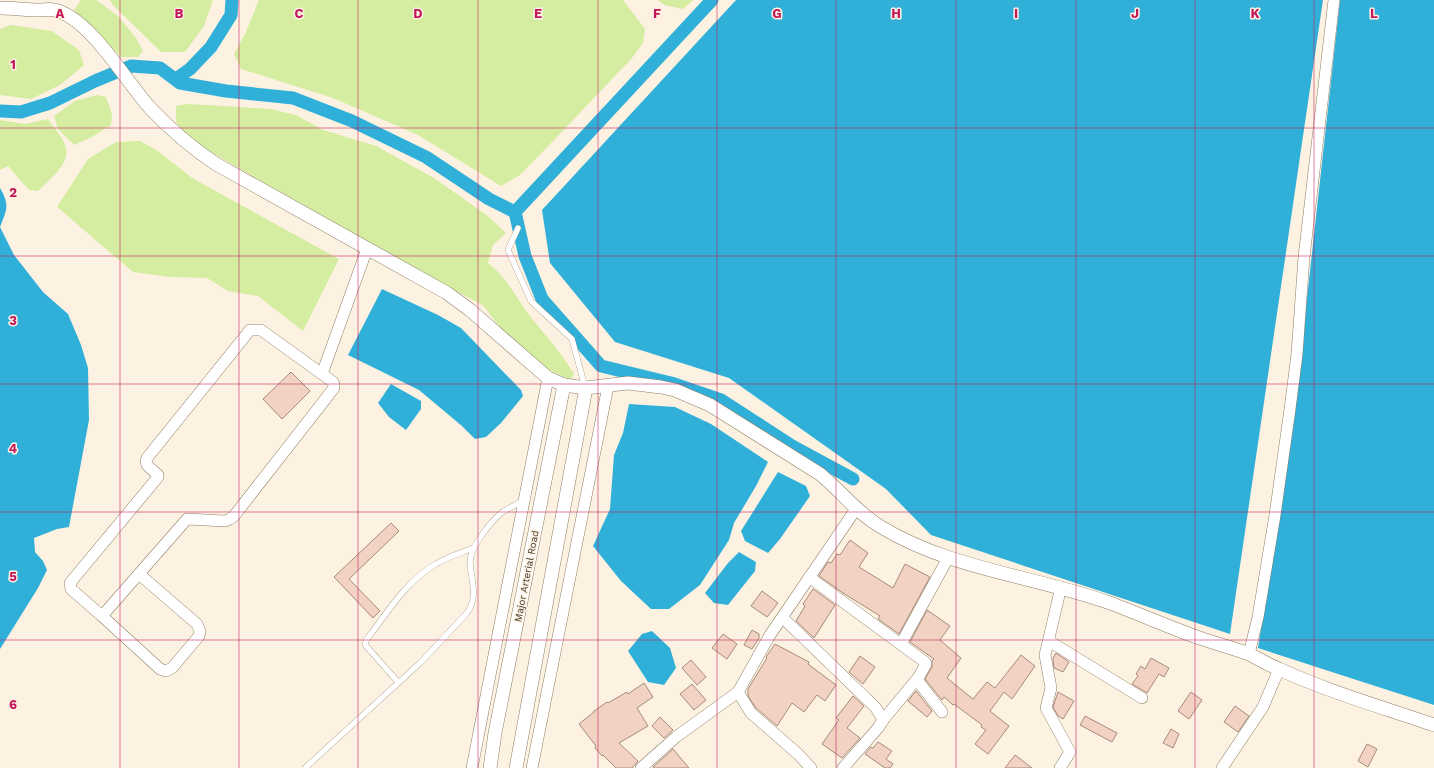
<svg xmlns="http://www.w3.org/2000/svg" width="1434" height="768" font-family="'Work Sans',sans-serif">
  <rect width="100%" height="100%" fill="#fdf2e1"/>
  <!-- green -->
  <g fill="#d4eda0">
    <polygon points="81,0 96,0 118,16 136,38 143,51 138,57 121,57 74,10"/>
    <polygon points="110,0 213,0 204,26 185,52 161,52 113,5"/>
    <polygon points="259,0 623,0 645,29 643,43 632,58 555,139 520,175 501,186 418,135 333,98 241,69 234,54 246,32"/>
    <polygon points="658,0 693,0 683,9 664,5"/>
    <polygon points="11,25 52,31 79,50 84,65 60,85 31,99 0,95 0,29"/>
    <polygon points="97,95 106,97 112,114 111,125 92,137 74,145 58,129 54,116 75,101"/>
    <path d="M188,104l83,5 25,6 27,15 53,16 58,32 54,38 18,17 -13,12 -5,18c18,13 28,35 42,53 15,19 32,37 44,58l-3,6 -29,-13 -39,-35 -19,-26 -84,-45 -210,-121 -14,-18v-16z"/>
    <path d="M48,119c6,9 15,18 18,29 4,16 -17,32 -28,43l-9,-1 -21,-24 -8,4v-50l25,4z"/>
    <polygon points="140,141 158,151 192,178 339,259 303,331 258,296 228,291 207,278 169,277 133,272 57,207 88,159 116,142"/>
  </g>
  <!-- water -->
  <g fill="#30b0d9">
    <polygon points="736,0 1323,0 1230,634 931,535 886,489 729,378 615,342 550,263 542,210"/>
    <polygon points="1340,0 1434,0 1434,705 1258,648 1285,473 1307,298"/>
    <path d="M0,188c10,17 7,21 0,39l14,28 29,37 25,22 13,31 7,23 1,52 -20,107 -12,2 -23,9 1,14 8,9 4,9 -9,18 -38,61z"/>
    <polygon points="382,289 438,315 461,328 521,390 523,396 501,423 486,437 475,439 462,426 419,390 348,355"/>
    <polygon points="391,384 421,401 421,409 406,430 389,417 378,403"/>
    <polygon points="629,404 675,407 711,424 768,462 756,486 734,523 729,540 700,585 669,609 651,609 621,581 593,546 610,509 614,455 623,433"/>
    <polygon points="778,472 806,486 810,496 780,539 768,553 745,541 741,531"/>
    <polygon points="739,552 756,562 755,571 728,605 714,603 705,593 728,563"/>
    <polygon points="652,631 670,648 676,668 664,685 648,682 628,651 642,634"/>
  </g>
  <g fill="none" stroke-linecap="round" stroke-linejoin="round">
    <!-- canal -->
    <g stroke="#30b0d9" stroke-width="13">
      <polyline points="176,79 190,69 211,47 231,15 232,0"/>
      <polyline points="0,111 21,112 50,103 95,81 131,66 160,68 180,83 226,91 293,98 352,121 426,157 489,199 515,212 712,0"/>
      <polyline points="515,212 525,256 542,299 601,366 671,383 721,400 792,446 853,479"/>
    </g>
  </g>
  <!-- building -->
  <g fill="#f2d2c3" stroke="#a78a7b">
    <polygon points="291,372 310,391 282,419 263,399"/>
    <polygon points="391,523 399,531 349,579 380,611 373,618 334,577"/>
    <polygon points="850,540 868,553 859,567 893,588 905,564 930,577 899,634 878,619 880,616 843,593 819,576 828,562 831,563 837,554 840,555"/>
    <polygon points="813,589 835,605 814,638 796,621 805,606 803,604"/>
    <polygon points="762,591 778,603 767,617 751,606"/>
    <polygon points="927,610 950,626 940,640 961,658 947,678 973,699 987,682 995,688 1021,655 1035,666 1012,699 1004,692 990,711 1009,726 988,754 975,744 986,730 981,727 982,725 954,704 953,705 944,697 942,700 925,679 932,667 932,661 934,659 910,642"/>
    <polygon points="752,630 759,634 759,638 752,649 744,645"/>
    <polygon points="723,634 737,644 727,659 712,648"/>
    <polygon points="775,644 809,662 808,664 836,685 825,701 817,695 804,712 792,703 777,726 756,708 748,696 748,689 767,658 766,657"/>
    <polygon points="1056,653 1069,662 1063,672 1054,668 1053,658"/>
    <polygon points="860,656 875,667 863,684 849,672"/>
    <polygon points="1151,658 1169,668 1164,677 1159,674 1147,693 1132,684 1138,676 1136,674 1141,666 1145,669"/>
    <polygon points="691,660 706,677 697,685 682,668"/>
    <polygon points="644,683 653,697 637,708 648,726 619,743 638,761 632,768 616,768 603,755 602,756 595,748 596,746 579,724 594,712 594,711 607,702 608,703 627,692 628,694"/>
    <polygon points="692,684 706,700 694,710 680,694"/>
    <polygon points="916,691 932,711 927,717 908,701"/>
    <polygon points="1058,692 1074,701 1063,719 1058,716 1053,707"/>
    <polygon points="1191,692 1202,700 1189,719 1178,711"/>
    <polygon points="853,696 864,706 847,728 860,738 842,758 822,744 839,720 836,718"/>
    <polygon points="1235,706 1249,716 1238,732 1224,722"/>
    <polygon points="1085,716 1117,733 1112,742 1080,725"/>
    <polygon points="660,717 673,730 664,738 652,726"/>
    <polygon points="1171,729 1179,734 1173,748 1163,743"/>
    <polygon points="878,742 892,751 886,759 893,764 890,768 885,768 865,754 871,747 873,748"/>
    <polygon points="1367,744 1377,749 1368,767 1358,761"/>
    <polygon points="673,749 689,768 654,768 653,767"/>
    <polygon points="1015,755 1032,768 1005,768"/>
  </g>
  <g fill="none" stroke-linecap="round" stroke-linejoin="round">
    <defs>
      <g id="service">
        <polyline points="518,228 508,250 531,301 572,339 585,387"/>
        <path d="M398,682l-31,-35 -2,-3 2,-5c20,-26 39,-58 69,-75 11,-7 25,-11 37,-16"/>
        <path d="M305,768l115,-105 47,-50c12,-17 4,-32 3,-51 0,-15 20,-39 31,-49 7,-5 15,-8 22,-12"/>
      </g>
      <g id="minor">
        <polyline points="322,374 333,382 334,385 334,388 234,516 230,519 225,521 187,519 102,616 71,589 70,583 158,477 158,475 147,465 146,461 147,458 250,330 261,330 322,374 367,249"/>
        <polyline points="809,577 925,662 926,664 917,680 942,712"/>
        <polyline points="102,616 160,669 166,671 172,668 199,636 200,631 197,624 139,574"/>
        <polyline points="783,618 876,708 883,720 878,728 843,768"/>
        <polyline points="1049,641 1142,698"/>
        <polyline points="901,644 948,558"/>
        <polyline points="1249,654 1258,617 1275,515 1290,409 1297,354 1304,257 1334,0"/>
        <polyline points="883,720 917,679"/>
        <path d="M472,768c26,-130 50,-260 76,-390"/>
        <polyline points="532,768 608,386"/>
        <polyline points="641,768 676,737 738,692"/>
        <polyline points="811,768 798,754 751,713 738,692 770,635 856,509"/>
        <polyline points="1060,768 1070,752 1046,708 1051,688 1045,655 1061,587"/>
        <polyline points="1222,768 1263,707 1279,669"/>
      </g>
      <g id="tertiary">
        <path d="M0,8c13,0 26,2 39,2 5,0 11,-1 16,0 36,9 71,72 96,99 20,21 41,39 65,55l231,129 23,17 78,68 16,7 22,3 42,-5 33,4 14,3 35,15 110,69c21,17 37,39 61,53 69,42 153,49 229,76 27,10 54,22 81,32 19,7 39,12 58,19 10,5 20,11 30,15 50,23 103,38 155,56"/>
        <polyline points="490,768 495,733 564,385"/>
        <polyline points="516,768 586,388"/>
      </g>
    </defs>
    <!-- service casing -->
    <use href="#service" stroke="#8e7d64" stroke-width="6"/>
    <!-- minor casing -->
    <use href="#minor" stroke="#8e7d64" stroke-width="12"/>
    <!-- tertiary casing -->
    <use href="#tertiary" stroke="#8e7d64" stroke-width="14"/>
    <!-- service -->
    <use href="#service" stroke="#fff" stroke-width="5.5"/>
    <!-- minor -->
    <use href="#minor" stroke="#fff" stroke-width="11"/>
    <!-- tertiary -->
    <use href="#tertiary" stroke="#fff" stroke-width="13"/>
  </g>
  <!-- grid -->
  <path fill="none" stroke="#c2185b" stroke-width="1" stroke-opacity="0.55" d="M120,0v768M239,0v768M358,0v768M478,0v768M598,0v768M717,0v768M836,0v768M956,0v768M1076,0v768M1195,0v768M1314,0v768M0,128h1434M0,256h1434M0,384h1434M0,512h1434M0,640h1434"/>
  <g text-anchor="middle" stroke-width="3" stroke-linejoin="round" paint-order="stroke">
    <!-- street labels -->
    <g font-size="10" fill="#433c31" stroke="#fdf2e1">
      <text transform="translate(526 576) rotate(-79)" y="4">Major Arterial Road</text>
    </g>
  </g>
  <g font-size="13" text-anchor="middle" font-weight="bold" fill="#c2185b" stroke="#fdf2e1" stroke-width="3" stroke-linejoin="round" paint-order="stroke">
    <text x="60" y="18">A</text>
    <text x="179" y="18">B</text>
    <text x="299" y="18">C</text>
    <text x="418" y="18">D</text>
    <text x="538" y="18">E</text>
    <text x="657" y="18">F</text>
    <text x="777" y="18">G</text>
    <text x="896" y="18">H</text>
    <text x="1016" y="18">I</text>
    <text x="1135" y="18">J</text>
    <text x="1255" y="18">K</text>
    <text x="1374" y="18">L</text>
    <text x="13" y="69">1</text>
    <text x="13" y="197">2</text>
    <text x="13" y="325">3</text>
    <text x="13" y="453">4</text>
    <text x="13" y="581">5</text>
    <text x="13" y="709">6</text>
  </g>
</svg>
